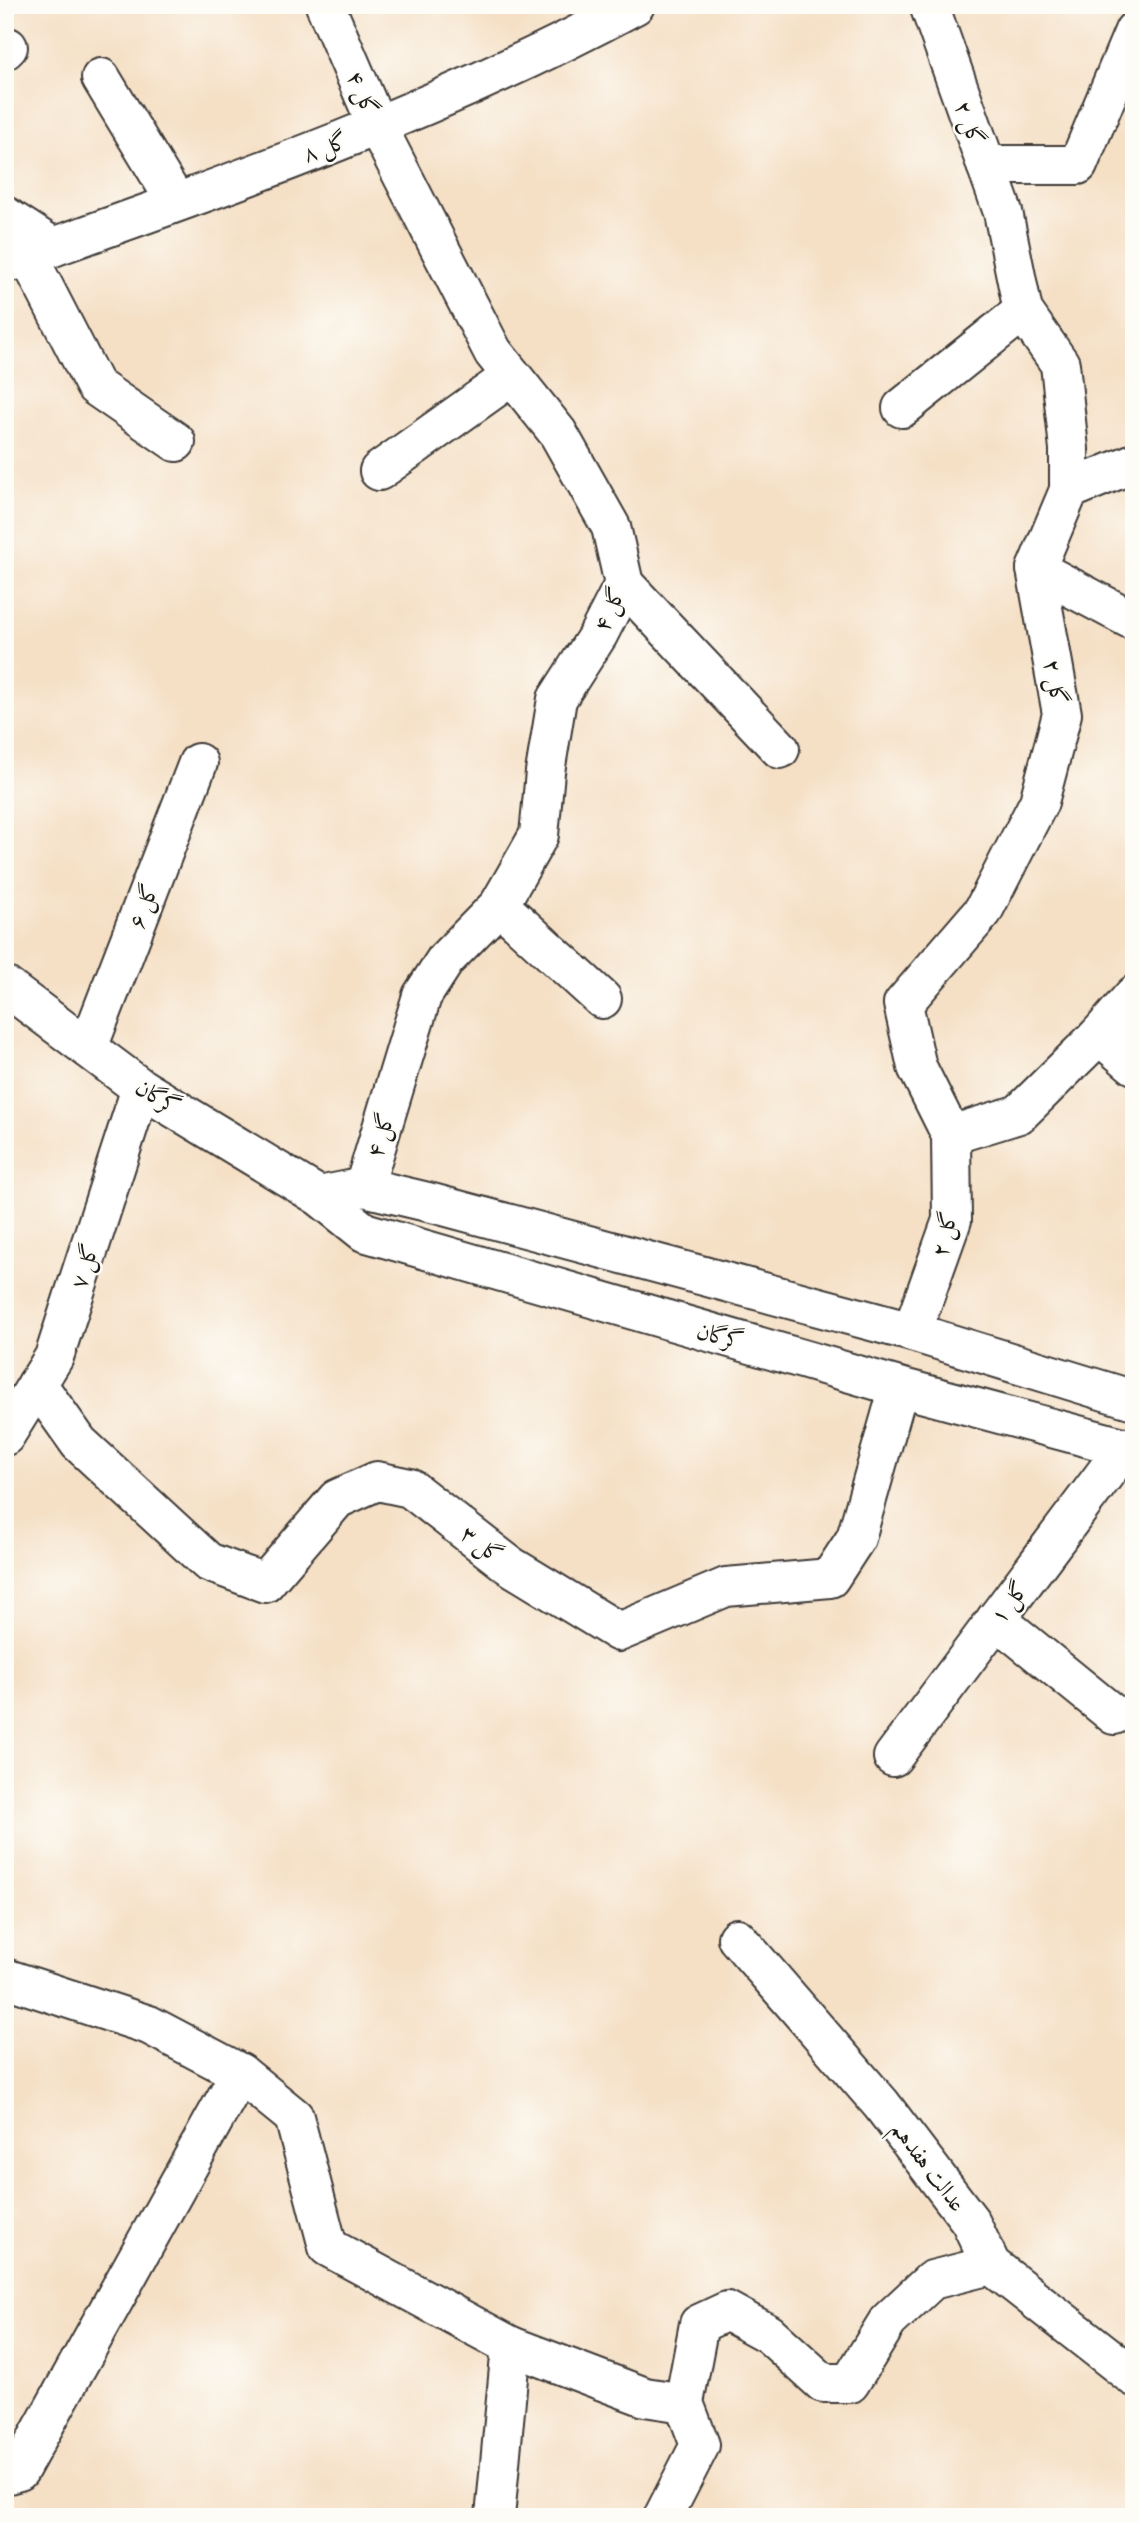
<svg xmlns="http://www.w3.org/2000/svg" width="1139" height="2522" font-family="'IM FELL French Canon',Amiri,serif">
  <rect width="100%" height="100%" fill="#fdfcf7"/>
  <filter id="ink" filterUnits="userSpaceOnUse"><feTurbulence type="fractalNoise" baseFrequency=".0143" numOctaves="2"/><feDisplacementMap in="SourceGraphic" scale="14" xChannelSelector="R" yChannelSelector="G"/><feConvolveMatrix kernelMatrix="1 2 1 2 8 2 1 2 1" color-interpolation-filters="sRGB"/></filter>
  <filter id="wash" filterUnits="userSpaceOnUse"><feTurbulence type="fractalNoise" baseFrequency=".00686" numOctaves="4" result="noise"/><feDisplacementMap in="SourceGraphic" scale="28" xChannelSelector="R" yChannelSelector="G"/><feGaussianBlur stdDeviation="1.57" result="paint"/><feColorMatrix in="noise" values="0 0 0 0 0 0 0 0 0 0 0 0 0 0 0 0 0 1.4 0 .05"/><feComposite in="paint" operator="in"/></filter>
  <g filter="url(#wash)">
    <rect width="100%" height="100%" fill="#f5e0c6"/>
  </g>
  <g filter="url(#ink)">
    <g fill="none" stroke-linecap="round" stroke-linejoin="round">
      <defs>
        <g id="minor">
          <polyline points="325,5 378,128 493,352 558,433 611,527 624,584 598,635 557,699 545,772 539,835 499,905 446,959 422,996 364,1187"/>
          <polyline points="5,50 8,47"/>
          <polyline points="101,78 176,202"/>
          <polyline points="986,165 1078,165 1134,31"/>
          <polyline points="5,216 53,247"/>
          <polyline points="28,256 95,386 176,442"/>
          <path d="M5,264c214,-76 430,-151 630,-259"/>
          <polyline points="902,408 1023,311"/>
          <polyline points="379,471 512,376"/>
          <polyline points="1069,490 1134,463"/>
          <polyline points="1036,569 1134,621"/>
          <polyline points="624,584 780,749"/>
          <polyline points="499,905 602,999"/>
          <polyline points="1099,1035 1134,1065"/>
          <polyline points="88,1048 198,763"/>
          <polyline points="951,1135 1019,1114 1099,1035 1134,995"/>
          <polyline points="912,1332 952,1220 951,1135 917,1067 903,1004 983,911 1039,802 1062,714 1036,569 1069,490 1069,449 1060,364 1023,311 1003,212 929,5"/>
          <polyline points="37,1384 79,1443 208,1562 265,1583 337,1499 377,1481 410,1488 509,1565 619,1632 726,1587 830,1578 856,1538 899,1387"/>
          <polyline points="5,1436 54,1357 141,1088"/>
          <polyline points="996,1619 1114,1715"/>
          <polyline points="893,1757 1125,1447"/>
          <polyline points="737,1938 881,2104 970,2221 991,2265 1134,2377"/>
          <polyline points="5,1978 149,2025 240,2073 294,2117 328,2247 511,2346 495,2517"/>
          <polyline points="511,2346 645,2397 684,2403"/>
          <polyline points="5,2475 19,2471 240,2073"/>
          <polyline points="663,2517 700,2445 684,2403 699,2324 727,2311 769,2334 823,2383 850,2383 888,2321 932,2280 991,2265"/>
        </g>
        <g id="major">
          <polyline points="5,986 141,1088 319,1196 364,1232 899,1387 1134,1450"/>
          <polyline points="319,1196 364,1187 436,1204 912,1332 1134,1400"/>
        </g>
      </defs>
      <!-- minor casing -->
      <use href="#minor" stroke="#3d3936" stroke-width="42"/>
      <!-- major casing -->
      <use href="#major" stroke="#3d3936" stroke-width="42"/>
      <!-- minor -->
      <use href="#minor" stroke="#fff" stroke-width="38"/>
      <!-- major -->
      <use href="#major" stroke="#fff" stroke-width="38"/>
    </g>
  </g>
  <g text-anchor="middle" stroke-width="5" stroke-linejoin="round" paint-order="stroke">
    <!-- street labels -->
    <g font-size="23" fill="#1c1c1c" stroke="#fdfcf7">
      <text transform="translate(363 93) rotate(67)" y="8">گل ۴</text>
      <text transform="translate(970 123) rotate(70)" y="8">گل ۲</text>
      <text transform="translate(325 147) rotate(-20)" y="8">گل ۸</text>
      <text transform="translate(609 609) rotate(-66)" y="8">گل ۴</text>
      <text transform="translate(1056 682) rotate(80)" y="8">گل ۲</text>
      <text transform="translate(143 906) rotate(-69)" y="8">گل ۶</text>
      <text transform="translate(158 1097) rotate(32)" y="8">گرگان</text>
      <text transform="translate(380 1135) rotate(-73)" y="8">گل ۴</text>
      <text transform="translate(944 1234) rotate(-76)" y="8">گل ۲</text>
      <text transform="translate(84 1266) rotate(-72)" y="8">گل ۷</text>
      <text transform="translate(720 1336) rotate(16)" y="8">گرگان</text>
      <text transform="translate(482 1544) rotate(38)" y="8">گل ۳</text>
      <text transform="translate(1009 1602) rotate(-53)" y="8">گل ۱</text>
      <text transform="translate(929 2166) rotate(53)" y="8">عدالت هفدهم</text>
    </g>
  </g>
  <!-- margin -->
  <rect width="1139" height="2522" fill="none" stroke="#fdfcf7" stroke-width="28"/>
</svg>
